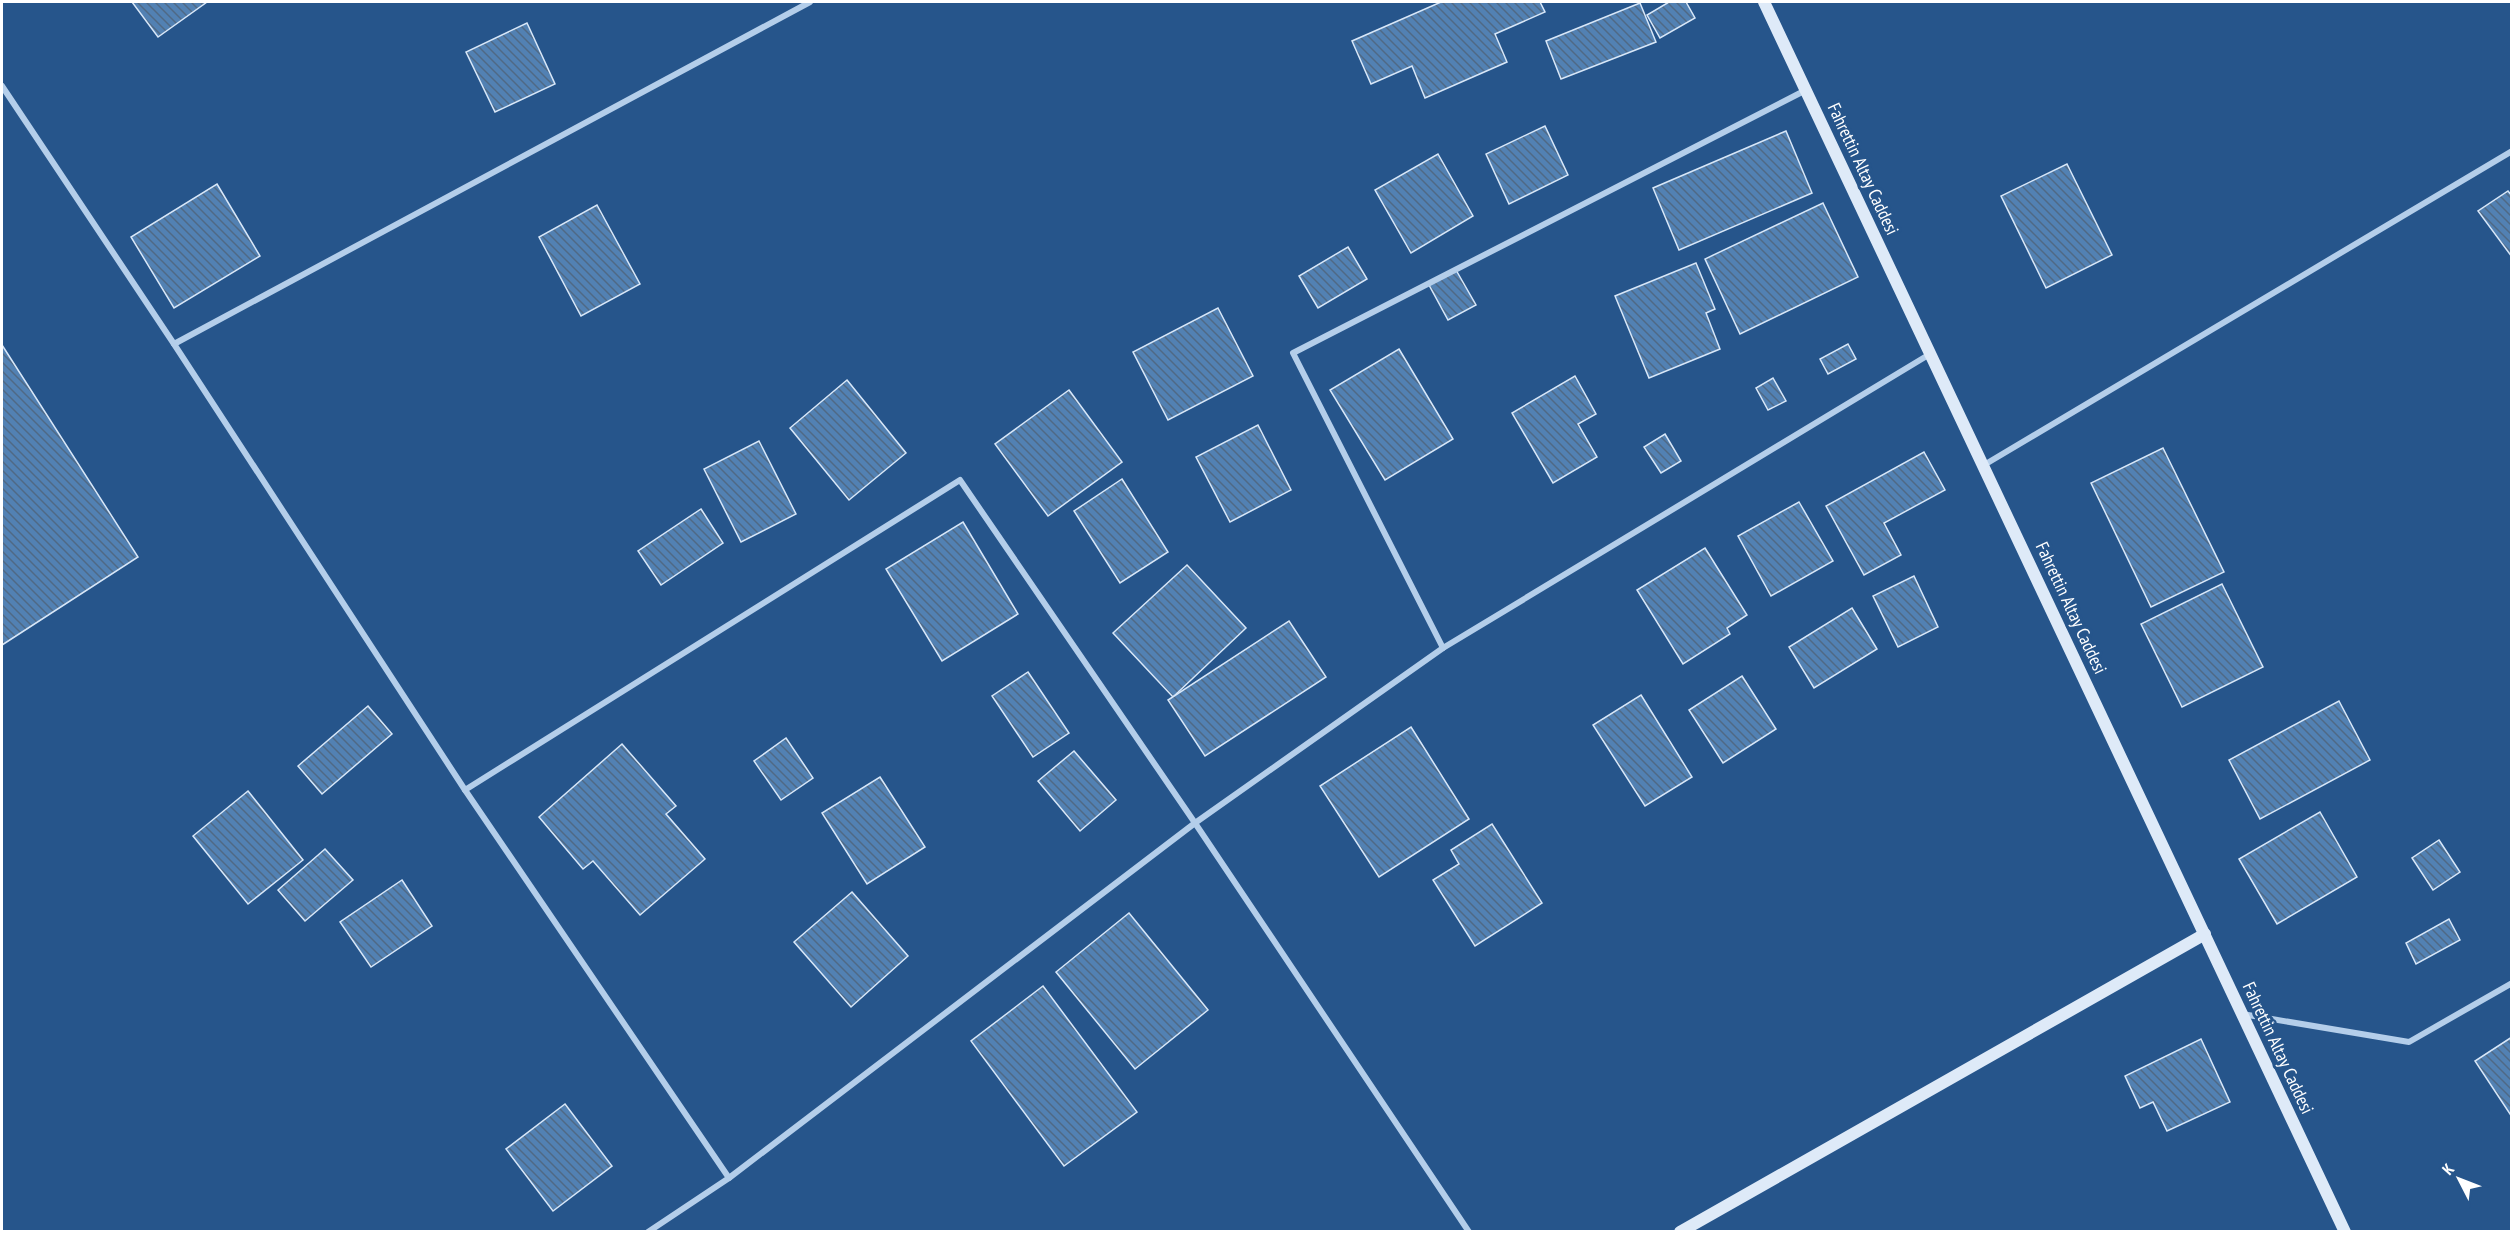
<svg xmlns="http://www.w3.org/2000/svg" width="2513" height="1233" font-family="'PT Sans Narrow',sans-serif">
  <defs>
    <pattern id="building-back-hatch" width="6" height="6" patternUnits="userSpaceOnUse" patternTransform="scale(1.5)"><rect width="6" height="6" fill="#5281b3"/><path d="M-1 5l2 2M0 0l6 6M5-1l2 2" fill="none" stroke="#4f6985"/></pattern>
  </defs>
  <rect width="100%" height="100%" fill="#26558b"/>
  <!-- building -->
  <g fill="url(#building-back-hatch)" stroke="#d8e7f8" stroke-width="1.5">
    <polygon points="132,2 207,2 158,37"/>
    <polygon points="1441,2 1540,2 1545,12 1495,34 1507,62 1425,98 1412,66 1371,84 1352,41"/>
    <polygon points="1669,2 1686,2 1695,18 1660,38 1647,15"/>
    <polygon points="1640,3 1656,42 1561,79 1546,41"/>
    <polygon points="527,23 555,84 495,112 466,52"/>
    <polygon points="1545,126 1568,175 1509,204 1486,154"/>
    <polygon points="1786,131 1812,193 1679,250 1653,188"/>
    <polygon points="1438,154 1473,216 1411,253 1375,190"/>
    <polygon points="2067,164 2112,255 2046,288 2001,196"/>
    <polygon points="217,184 260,256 174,308 131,237"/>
    <polygon points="2508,191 2512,196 2512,257 2478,211"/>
    <polygon points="1823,203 1858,277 1740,334 1705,259"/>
    <polygon points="597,205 640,284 581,316 539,237"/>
    <polygon points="1348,247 1367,279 1318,308 1299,276"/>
    <polygon points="1696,263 1715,309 1706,313 1720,349 1649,378 1615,296"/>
    <polygon points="1456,270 1476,305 1448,320 1429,285"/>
    <polygon points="1218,308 1253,376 1168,420 1133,352"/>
    <polygon points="1848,344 1856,359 1828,374 1820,359"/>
    <polygon points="2,345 138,557 2,645"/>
    <polygon points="1399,349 1453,439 1385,480 1330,390"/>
    <polygon points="1575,376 1596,414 1578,424 1597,457 1553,483 1512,413"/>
    <polygon points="1773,378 1786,401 1768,410 1756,388"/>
    <polygon points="847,380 906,453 849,500 790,428"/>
    <polygon points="1069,390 1122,462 1048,516 995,444"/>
    <polygon points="1258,425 1291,490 1230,522 1196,457"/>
    <polygon points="1665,434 1681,461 1661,473 1644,447"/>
    <polygon points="759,441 796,514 741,542 704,469"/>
    <polygon points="2163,448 2224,572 2151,607 2091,483"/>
    <polygon points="1924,452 1945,490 1884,523 1901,555 1864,575 1826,506"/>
    <polygon points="1122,479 1168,552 1120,583 1074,511"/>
    <polygon points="1799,502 1833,561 1771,596 1738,536"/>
    <polygon points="701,509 723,543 661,585 638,551"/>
    <polygon points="963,522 1018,614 942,661 886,569"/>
    <polygon points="1705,548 1747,615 1727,628 1730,634 1683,664 1637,590"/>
    <polygon points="1187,565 1246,628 1173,697 1113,633"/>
    <polygon points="1914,576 1938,627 1898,647 1873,596"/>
    <polygon points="2222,584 2263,667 2182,707 2141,624"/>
    <polygon points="1852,608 1877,649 1814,688 1789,647"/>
    <polygon points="1289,621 1326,677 1205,756 1168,700"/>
    <polygon points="1028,672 1069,733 1033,757 992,696"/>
    <polygon points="1742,676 1776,729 1723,763 1689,710"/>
    <polygon points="1641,695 1692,777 1645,806 1593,725"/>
    <polygon points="2339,701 2370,760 2260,819 2229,760"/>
    <polygon points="368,706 392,734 322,794 298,766"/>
    <polygon points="1411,727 1469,819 1379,877 1320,786"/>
    <polygon points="786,738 813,778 781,800 754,761"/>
    <polygon points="622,744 676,806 666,814 705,859 640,915 593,861 583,869 539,817"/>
    <polygon points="1074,751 1116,800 1080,831 1038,781"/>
    <polygon points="880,777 925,847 867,884 822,813"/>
    <polygon points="248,791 303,860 248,904 193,836"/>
    <polygon points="2320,812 2357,877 2277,924 2239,859"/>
    <polygon points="1492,824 1542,903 1475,946 1433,880 1459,864 1451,850"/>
    <polygon points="2439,840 2460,872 2433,890 2412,858"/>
    <polygon points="325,849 353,880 305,921 278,890"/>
    <polygon points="402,880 432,926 371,967 340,922"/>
    <polygon points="852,892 908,956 851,1007 794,942"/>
    <polygon points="1129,913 1208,1010 1135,1069 1056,972"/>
    <polygon points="2449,919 2460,940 2416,964 2406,943"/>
    <polygon points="1043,986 1137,1112 1064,1166 971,1041"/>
    <polygon points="2512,1037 2512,1117 2475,1061"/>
    <polygon points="2201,1039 2230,1102 2167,1131 2153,1102 2140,1108 2125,1076"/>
    <polygon points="565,1104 612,1166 553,1211 506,1149"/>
  </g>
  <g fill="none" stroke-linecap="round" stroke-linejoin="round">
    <!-- street -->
    <g stroke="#b4ceea" stroke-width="6">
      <polyline points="2,86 174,344 465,790"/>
      <polyline points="174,344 810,2"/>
      <polyline points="1984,465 2512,151"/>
      <polyline points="1443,648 1293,353 1806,90"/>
      <polyline points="2242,1014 2409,1042 2512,983"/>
      <polyline points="729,1178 465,790 960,480 1195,823 1469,1232"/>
      <polyline points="648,1232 729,1178 1195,823 1443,648 1930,354"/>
    </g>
    <!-- secondary -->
    <g stroke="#deeaf8" stroke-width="12">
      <polyline points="1764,2 2345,1232"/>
      <polyline points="1680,1232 2205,934"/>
    </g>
  </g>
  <g text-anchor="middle" stroke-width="6" stroke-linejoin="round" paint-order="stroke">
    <!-- street labels -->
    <g font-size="18" fill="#fff" stroke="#26558b">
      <text transform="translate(1863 169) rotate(65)" y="6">Fahrettin Altay Caddesi</text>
      <text transform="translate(2071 608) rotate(65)" y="6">Fahrettin Altay Caddesi</text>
      <text transform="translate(2278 1048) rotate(65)" y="6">Fahrettin Altay Caddesi</text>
    </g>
  </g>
  <!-- border -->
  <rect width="2513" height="1233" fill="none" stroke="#ffffff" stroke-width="6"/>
  <!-- north arrow -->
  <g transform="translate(2459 1179) rotate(312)" stroke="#26558b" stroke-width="4.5" paint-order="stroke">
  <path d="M0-4.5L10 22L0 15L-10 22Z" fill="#ffffff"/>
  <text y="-9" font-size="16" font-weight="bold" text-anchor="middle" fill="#ffffff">K</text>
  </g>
</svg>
